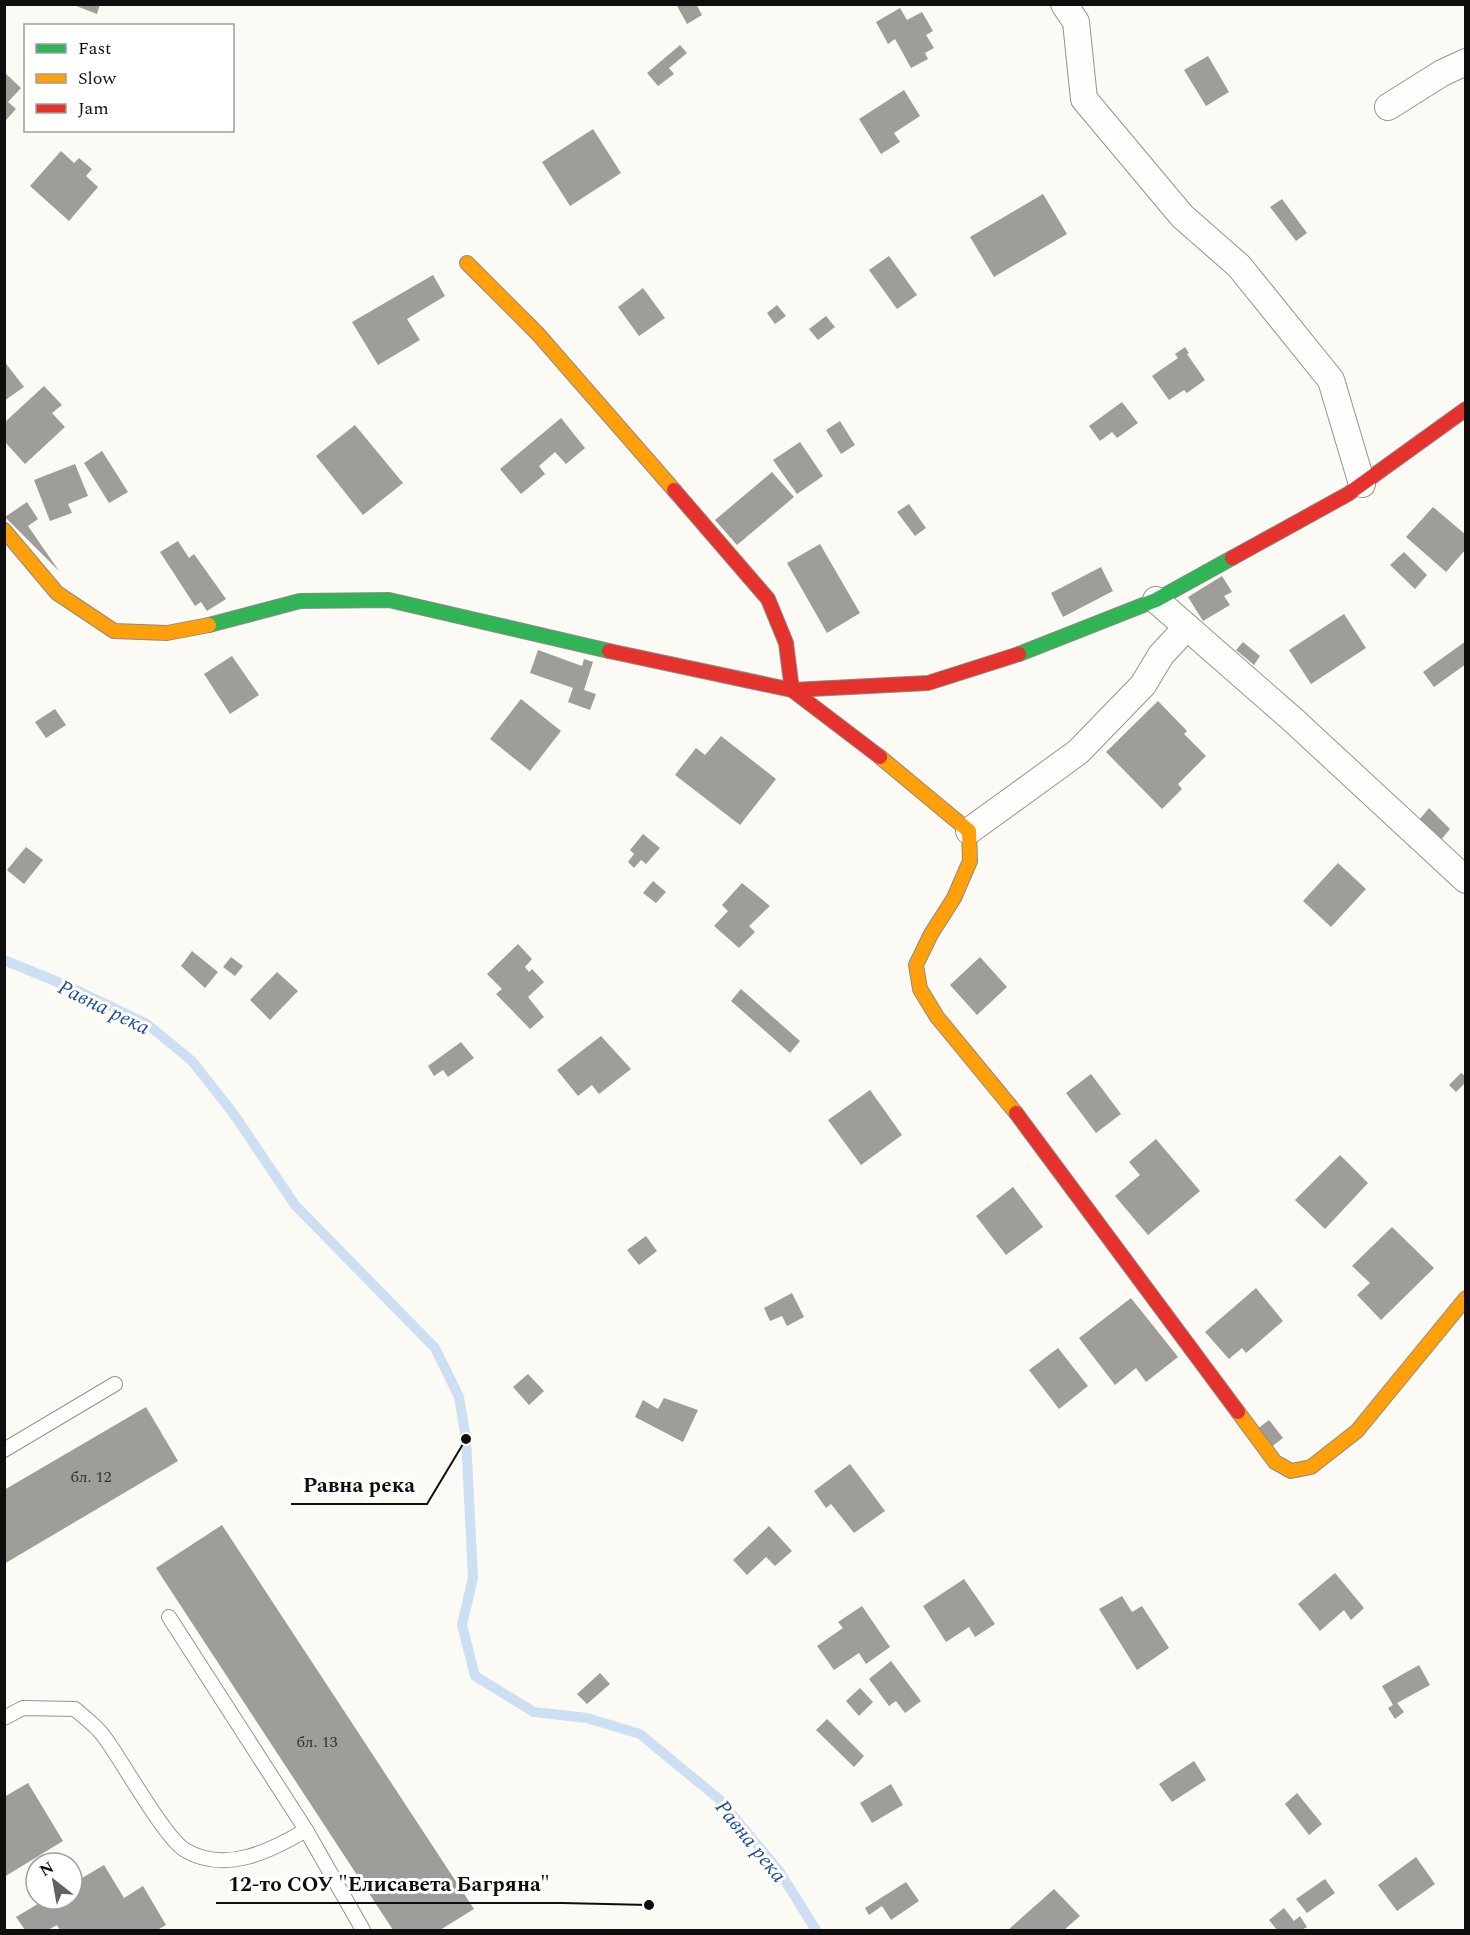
<svg xmlns="http://www.w3.org/2000/svg" width="1470" height="1935" font-family="Spectral,serif">
  <rect width="100%" height="100%" fill="#fbfaf4"/>
  <g fill="none" stroke-linecap="round" stroke-linejoin="round">
    <!-- stream -->
    <polyline stroke="#cddff2" stroke-width="10" points="4,960 70,987 147,1024 192,1061 233,1113 295,1205 435,1348 459,1397 466,1439 473,1578 462,1625 475,1676 534,1712 587,1718 640,1734 719,1799 779,1871 816,1930"/>
  </g>
  <!-- building -->
  <g fill="#9e9d99">
    <polygon points="71,4 100,4 97,14"/>
    <polygon points="676,4 696,4 702,15 687,24"/>
    <polygon points="900,8 907,20 922,12 933,31 926,35 934,48 925,53 928,59 911,68 895,39 888,44 876,22"/>
    <polygon points="680,45 687,53 669,68 674,74 658,86 647,73"/>
    <polygon points="1208,56 1229,92 1206,106 1184,70"/>
    <polygon points="4,72 21,88 8,102 16,109 6,120"/>
    <polygon points="904,90 920,116 894,133 900,142 881,154 859,119"/>
    <polygon points="593,129 621,173 570,206 542,162"/>
    <polygon points="61,151 74,163 79,158 92,169 86,176 98,187 69,221 30,186"/>
    <polygon points="1043,194 1067,234 994,277 970,237"/>
    <polygon points="1282,199 1307,233 1296,241 1270,207"/>
    <polygon points="889,256 917,295 897,309 869,270"/>
    <polygon points="433,275 445,296 407,319 420,340 378,365 352,322"/>
    <polygon points="643,288 665,318 639,336 618,307"/>
    <polygon points="777,305 786,316 775,324 767,313"/>
    <polygon points="826,316 835,327 818,340 809,329"/>
    <polygon points="1185,347 1189,353 1187,354 1205,380 1187,393 1184,390 1169,400 1152,376 1178,358 1175,354"/>
    <polygon points="4,361 24,387 4,401"/>
    <polygon points="44,386 62,405 52,413 65,427 25,464 5,442 5,422"/>
    <polygon points="1122,402 1138,423 1117,438 1112,432 1100,441 1089,426"/>
    <polygon points="561,418 585,448 566,464 555,452 539,466 545,474 521,494 500,469"/>
    <polygon points="840,421 855,445 841,454 826,430"/>
    <polygon points="355,425 403,483 363,515 316,456"/>
    <polygon points="800,442 823,476 797,494 773,460"/>
    <polygon points="102,451 128,492 109,503 84,463"/>
    <polygon points="75,464 88,496 68,504 72,513 50,521 34,480"/>
    <polygon points="772,472 794,497 737,545 715,520"/>
    <polygon points="27,502 38,519 28,526 59,571 5,517"/>
    <polygon points="909,504 926,528 915,536 897,512"/>
    <polygon points="1433,507 1466,535 1466,549 1446,572 1406,537"/>
    <polygon points="178,541 189,558 194,554 226,599 207,611 201,602 195,606 160,552"/>
    <polygon points="820,544 860,613 827,633 787,563"/>
    <polygon points="1404,552 1427,575 1415,589 1390,565"/>
    <polygon points="1101,567 1113,591 1063,617 1051,593"/>
    <polygon points="1222,576 1232,592 1224,596 1230,605 1203,621 1188,597"/>
    <polygon points="1344,614 1366,648 1311,684 1289,650"/>
    <polygon points="1466,641 1466,664 1434,687 1423,672"/>
    <polygon points="1243,642 1260,656 1254,665 1236,650"/>
    <polygon points="538,650 582,666 584,659 593,662 584,690 596,694 590,710 568,702 573,688 530,673"/>
    <polygon points="232,656 259,695 230,714 204,674"/>
    <polygon points="521,699 561,731 530,771 490,739"/>
    <polygon points="1158,701 1187,731 1184,734 1206,756 1178,784 1182,789 1162,809 1106,752"/>
    <polygon points="55,709 66,725 46,738 35,722"/>
    <polygon points="721,736 776,779 740,825 675,775 696,748 705,755"/>
    <polygon points="1429,808 1450,829 1436,846 1414,826"/>
    <polygon points="643,834 660,848 646,864 641,860 634,868 628,862 634,854 630,850"/>
    <polygon points="26,847 43,860 24,884 7,870"/>
    <polygon points="1338,863 1366,889 1331,927 1303,901"/>
    <polygon points="653,881 666,892 656,903 643,893"/>
    <polygon points="742,883 770,906 749,926 755,932 739,948 714,926 728,911 722,905"/>
    <polygon points="518,944 532,959 525,967 529,972 532,969 544,982 528,997 544,1017 530,1029 496,994 502,989 487,974"/>
    <polygon points="192,951 218,972 205,988 181,966"/>
    <polygon points="231,957 243,966 235,976 223,967"/>
    <polygon points="980,957 1007,987 977,1015 950,985"/>
    <polygon points="277,972 298,991 270,1020 250,1000"/>
    <polygon points="741,989 800,1041 790,1053 731,1001"/>
    <polygon points="601,1036 631,1069 599,1094 592,1085 578,1096 557,1070"/>
    <polygon points="461,1042 474,1058 448,1077 443,1070 434,1076 428,1066"/>
    <polygon points="1461,1073 1466,1077 1466,1082 1456,1092 1449,1085"/>
    <polygon points="1091,1074 1121,1114 1096,1133 1066,1093"/>
    <polygon points="870,1090 902,1135 861,1165 828,1120"/>
    <polygon points="1156,1139 1200,1191 1148,1235 1115,1196 1140,1175 1129,1162"/>
    <polygon points="1340,1155 1368,1183 1325,1229 1295,1200"/>
    <polygon points="1013,1187 1043,1227 1006,1255 976,1216"/>
    <polygon points="1392,1227 1434,1268 1381,1320 1357,1295 1370,1283 1352,1266"/>
    <polygon points="646,1236 657,1251 639,1265 627,1250"/>
    <polygon points="1256,1288 1283,1321 1246,1353 1242,1348 1229,1359 1205,1332"/>
    <polygon points="792,1293 804,1317 787,1326 782,1316 770,1321 764,1308"/>
    <polygon points="1131,1298 1178,1357 1146,1382 1136,1368 1115,1385 1079,1338"/>
    <polygon points="1058,1348 1088,1386 1059,1409 1029,1370"/>
    <polygon points="528,1374 544,1391 529,1405 513,1387"/>
    <polygon points="664,1398 698,1410 683,1442 635,1417 643,1400 658,1409"/>
    <polygon points="146,1407 178,1461 4,1564 4,1490"/>
    <polygon points="1269,1420 1283,1438 1270,1448 1256,1430"/>
    <polygon points="850,1464 885,1511 854,1533 831,1504 826,1508 814,1491"/>
    <polygon points="222,1525 474,1909 440,1930 393,1930 156,1568"/>
    <polygon points="769,1526 792,1551 775,1566 766,1557 747,1575 733,1560"/>
    <polygon points="1335,1573 1364,1608 1351,1620 1344,1610 1320,1631 1298,1604"/>
    <polygon points="964,1579 995,1624 975,1637 969,1627 946,1642 923,1606"/>
    <polygon points="1122,1596 1132,1612 1142,1606 1169,1648 1137,1670 1099,1609"/>
    <polygon points="862,1606 890,1647 866,1664 859,1653 834,1670 817,1646 843,1628 838,1622"/>
    <polygon points="891,1661 921,1701 905,1713 896,1701 889,1706 869,1679"/>
    <polygon points="1419,1665 1430,1685 1397,1703 1404,1712 1395,1719 1388,1708 1393,1705 1382,1686"/>
    <polygon points="600,1673 610,1684 587,1704 577,1694"/>
    <polygon points="860,1688 873,1702 859,1716 846,1701"/>
    <polygon points="827,1719 864,1756 854,1767 816,1730"/>
    <polygon points="1194,1761 1206,1780 1172,1802 1159,1784"/>
    <polygon points="28,1783 63,1841 4,1877 4,1797"/>
    <polygon points="891,1784 903,1805 872,1823 860,1803"/>
    <polygon points="1297,1793 1322,1824 1309,1835 1285,1804"/>
    <polygon points="1416,1857 1435,1884 1397,1911 1378,1885"/>
    <polygon points="104,1865 124,1898 143,1886 166,1925 157,1930 60,1930 57,1925 48,1930 25,1930 16,1917 46,1899 72,1899 72,1884"/>
    <polygon points="1325,1879 1335,1893 1307,1913 1296,1899"/>
    <polygon points="906,1882 919,1901 891,1920 882,1906 869,1915 865,1908"/>
    <polygon points="1054,1889 1080,1916 1064,1930 1008,1930"/>
    <polygon points="1284,1908 1294,1921 1300,1916 1307,1927 1302,1930 1277,1930 1269,1920"/>
  </g>
  <g fill="none" stroke-linecap="round" stroke-linejoin="round">
    <defs>
      <g id="lane">
        <polyline points="4,1450 115,1384"/>
        <polyline points="169,1617 306,1830 363,1930"/>
        <path d="M4,1718l19,-10 52,1c10,9 23,18 30,29 18,24 59,99 80,112 40,24 86,1 121,-20"/>
      </g>
      <g id="street">
        <polyline points="1064,4 1076,22 1084,99 1182,216 1239,266 1331,380 1362,484"/>
        <polyline points="1388,107 1442,73 1466,62"/>
        <polyline points="1156,600 1292,719 1466,880"/>
        <polyline points="969,831 1078,752 1143,685 1161,655 1187,627"/>
      </g>
      <g id="fast">
        <polyline points="209,625 300,601 389,600 609,651"/>
        <polyline points="1019,654 1156,600 1232,558"/>
      </g>
      <g id="slow">
        <polyline points="467,263 538,334 674,490"/>
        <polyline points="4,530 57,593 114,631 167,633 209,625"/>
        <polyline points="880,757 969,831 970,861 954,898 931,934 916,965 920,989 937,1017 1016,1113"/>
        <polyline points="1238,1412 1275,1462 1291,1471 1311,1467 1357,1431 1466,1298"/>
      </g>
      <g id="jam">
        <polyline points="674,490 768,599 786,643 792,690 880,757"/>
        <polyline points="1232,558 1348,494 1466,409"/>
        <polyline points="609,651 792,690 928,683 1019,654"/>
        <polyline points="1016,1113 1238,1412"/>
      </g>
    </defs>
    <!-- lane casing -->
    <use href="#lane" stroke="#959492" stroke-width="16"/>
    <!-- street casing -->
    <use href="#street" stroke="#959492" stroke-width="28"/>
    <!-- fast casing -->
    <use href="#fast" stroke="#8b8b88" stroke-width="16"/>
    <!-- slow casing -->
    <use href="#slow" stroke="#8b8b88" stroke-width="16"/>
    <!-- jam casing -->
    <use href="#jam" stroke="#8b8b88" stroke-width="16"/>
    <!-- lane -->
    <use href="#lane" stroke="#fefefd" stroke-width="14"/>
    <!-- street -->
    <use href="#street" stroke="#fefefd" stroke-width="26"/>
    <!-- fast -->
    <use href="#fast" stroke="#30b455" stroke-width="14"/>
    <!-- slow -->
    <use href="#slow" stroke="#ff9f0a" stroke-width="14"/>
    <!-- jam -->
    <use href="#jam" stroke="#e5322d" stroke-width="14"/>
  </g>
  <g text-anchor="middle" stroke-width="6" stroke-linejoin="round" paint-order="stroke">
    <!-- number labels -->
    <g font-size="16" fill="#323231">
      <text x="91" y="1482">бл. 12</text>
      <text x="317" y="1747">бл. 13</text>
    </g>
    <!-- water labels -->
    <g font-size="21" font-style="italic" fill="#215096" stroke="#fff">
      <text transform="translate(104 1007) rotate(26)" y="7">Равна река</text>
      <text transform="translate(751 1841) rotate(51)" y="7">Равна река</text>
    </g>
  </g>
  <!-- callouts -->
  <path fill="none" stroke="#0e0e0e" stroke-width="2" d="M466 1439L427 1504H291M649 1905L562 1903H216"/>
  <g fill="#0e0e0e" stroke="#fff" stroke-width="2">
    <circle cx="466" cy="1439" r="6"/>
    <circle cx="649" cy="1905" r="6"/>
  </g>
  <g font-size="21" text-anchor="middle" font-weight="bold" fill="#0e0e0e" stroke="#fff" stroke-width="6" stroke-linejoin="round" paint-order="stroke">
    <text x="359" y="1492">Равна река</text>
    <text x="389" y="1891">12-то СОУ "Елисавета Багряна"</text>
  </g>
  <!-- border -->
  <rect width="1470" height="1935" fill="none" stroke="#0e0e0e" stroke-width="12"/>
  <!-- legend -->
  <rect x="24" y="24" width="210" height="108" fill="#ffffff" stroke="#9f9f9f" stroke-width="1.5"/>
  <rect x="36" y="44" width="30" height="9" fill="#30b455" stroke="#9f9f9f" stroke-width="1.5"/>
  <text x="78" y="54" font-size="18" fill="#0e0e0e">Fast</text>
  <rect x="36" y="74" width="30" height="9" fill="#ff9f0a" stroke="#9f9f9f" stroke-width="1.5"/>
  <text x="78" y="84" font-size="18" fill="#0e0e0e">Slow</text>
  <rect x="36" y="104" width="30" height="9" fill="#e5322d" stroke="#9f9f9f" stroke-width="1.5"/>
  <text x="78" y="114" font-size="18" fill="#0e0e0e">Jam</text>
  <!-- north arrow -->
  <g transform="translate(54 1881) rotate(329)"><circle r="28" fill="#ffffff" stroke="#9f9f9f" stroke-width="1.5"/>
  <path d="M0-4.5L10 22L0 15L-10 22Z" fill="#61615e"/>
  <text y="-9" font-size="16" font-weight="bold" text-anchor="middle" fill="#0e0e0e">N</text>
  </g>
</svg>
